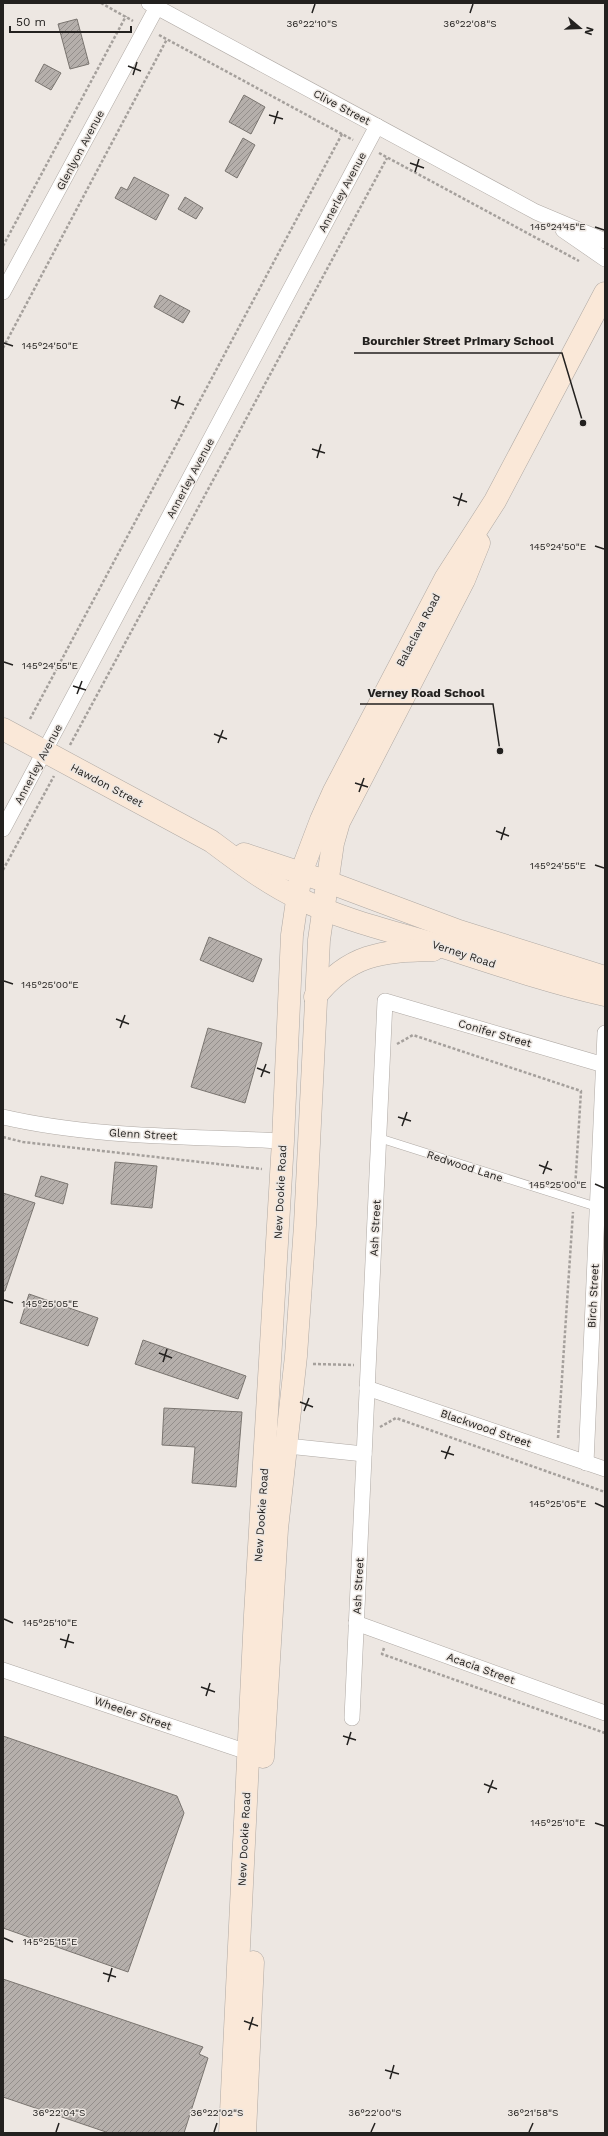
<svg xmlns="http://www.w3.org/2000/svg" width="608" height="2136" font-family="'Work Sans',sans-serif">
  <defs>
    <pattern id="building-hatch" width="6" height="6" patternUnits="userSpaceOnUse"><rect width="6" height="6" fill="#b5afab"/><path d="M-1 1l2-2M0 6l6-6M5 7l2-2" fill="none" stroke="#938e8b"/></pattern>
  </defs>
  <rect width="100%" height="100%" fill="#ede7e2"/>
  <!-- building -->
  <g fill="url(#building-hatch)" stroke="#7a7570">
    <polygon points="77,19 89,64 70,69 58,24"/>
    <polygon points="44,64 61,73 51,90 35,81"/>
    <polygon points="244,95 265,107 251,134 229,122"/>
    <polygon points="243,138 255,145 237,178 225,171"/>
    <polygon points="134,177 169,195 156,220 115,198 121,187 127,190"/>
    <polygon points="185,197 203,208 196,219 178,209"/>
    <polygon points="160,295 190,311 183,323 154,307"/>
    <polygon points="209,937 262,959 253,982 200,960"/>
    <polygon points="208,1028 262,1043 245,1103 191,1087"/>
    <polygon points="115,1162 157,1166 152,1208 111,1204"/>
    <polygon points="41,1176 68,1184 63,1204 35,1196"/>
    <polygon points="3,1193 35,1203 5,1291 3,1291"/>
    <polygon points="29,1294 98,1318 88,1346 20,1323"/>
    <polygon points="143,1340 246,1376 238,1399 135,1364"/>
    <polygon points="164,1408 242,1412 236,1487 192,1483 195,1447 162,1445"/>
    <polygon points="3,1736 177,1796 184,1813 128,1972 3,1928"/>
    <polygon points="3,1979 203,2047 199,2054 208,2058 184,2133 109,2133 3,2097"/>
  </g>
  <g fill="none" stroke-linecap="round" stroke-linejoin="round">
    <defs>
      <polyline id="lane" points="379,1138 597,1207"/>
      <g id="street">
        <polyline points="149,3 536,212 605,241"/>
        <polyline points="563,230 605,259"/>
        <polyline points="3,292 157,7"/>
        <polyline points="3,829 377,126"/>
        <path d="M3,1117c91,21 187,19 280,24"/>
        <polyline points="367,1388 605,1469"/>
        <polyline points="278,1445 364,1454"/>
        <polyline points="586,1463 605,1033"/>
        <polyline points="356,1623 605,1713"/>
        <polyline points="3,1670 256,1755"/>
        <polyline points="352,1718 385,1001 604,1065"/>
      </g>
      <g id="secondary">
        <path d="M3,729l208,112c28,21 57,43 89,58 43,21 91,32 137,46 56,18 111,37 168,50"/>
        <polyline points="244,854 328,882 459,931 605,977"/>
        <path d="M315,997c34,-43 66,-46 118,-47"/>
        <polyline points="263,1757 277,1529 296,1356 305,1225 319,940 333,843 339,822 464,580 479,543"/>
        <polyline points="230,2133 255,1615 283,1141 292,935 301,873 321,820 334,791 445,579 495,501 605,293"/>
        <polyline points="245,2133 253,1962"/>
      </g>
    </defs>
    <!-- lane casing -->
    <use href="#lane" stroke="#afa9a4" stroke-width="9"/>
    <!-- street casing -->
    <use href="#street" stroke="#afa9a4" stroke-width="16"/>
    <!-- secondary casing -->
    <use href="#secondary" stroke="#afa9a4" stroke-width="23"/>
    <!-- path -->
    <g stroke="#a5a09c" stroke-width="2.5" stroke-dasharray="3 2" stroke-linecap="butt">
      <polyline points="101,3 133,21"/>
      <polyline points="159,35 353,140"/>
      <polyline points="379,153 579,261"/>
      <polyline points="3,246 126,16"/>
      <polyline points="3,348 167,39"/>
      <polyline points="30,719 342,134"/>
      <polyline points="70,745 387,158"/>
      <polyline points="3,870 54,776"/>
      <polyline points="397,1044 413,1035 581,1091 575,1189"/>
      <polyline points="3,1137 23,1142 262,1169"/>
      <polyline points="313,1364 354,1365"/>
      <polyline points="380,1427 396,1418 605,1492"/>
      <polyline points="558,1438 573,1212"/>
      <polyline points="384,1648 382,1654 605,1733"/>
    </g>
    <!-- lane -->
    <use href="#lane" stroke="#fff" stroke-width="8"/>
    <!-- street -->
    <use href="#street" stroke="#fff" stroke-width="15"/>
    <!-- secondary -->
    <use href="#secondary" stroke="#fae8d8" stroke-width="22"/>
  </g>
  <!-- ticks -->
  <path fill="none" stroke="#23211f" stroke-width="1.5" d="M312,13l3,-9M470,13l3,-9M128,66l13,5M133,75l4,-13M269,115l14,4M274,124l4,-13M410,163l14,5M415,172l4,-13M595,227l9,3M4,343l9,3M171,400l13,5M175,409l5,-13M312,449l13,4M317,458l4,-14M453,497l14,5M458,506l4,-13M595,546l9,3M4,662l9,3M73,686l13,4M77,694l5,-13M214,734l13,5M218,743l5,-13M355,783l13,4M359,792l5,-14M496,831l13,5M501,840l4,-13M595,865l9,3M4,981l9,3M116,1019l13,5M120,1028l5,-13M257,1068l13,5M261,1077l5,-13M398,1117l13,4M402,1126l5,-14M539,1165l13,5M543,1174l5,-13M595,1184l9,4M4,1300l9,3M159,1353l13,5M163,1362l4,-13M300,1402l13,5M304,1411l5,-13M441,1451l13,4M445,1459l5,-13M595,1503l9,4M4,1619l9,4M60,1639l14,4M65,1648l4,-14M201,1687l14,5M206,1696l4,-13M343,1736l13,4M347,1745l4,-13M484,1784l13,5M488,1793l5,-13M595,1823l9,3M4,1938l9,4M103,1973l13,4M108,1982l4,-14M244,2021l14,5M249,2030l4,-13M385,2070l14,4M390,2079l4,-14M56,2132l3,-9M214,2132l3,-9M371,2132l4,-9M529,2132l4,-9"/>
  <g text-anchor="middle" stroke-width="3" stroke-linejoin="round" paint-order="stroke">
    <!-- street labels -->
    <g font-size="11" fill="#23211f" stroke="#ede7e2">
      <text transform="translate(342 107) rotate(28)" y="4">Clive Street</text>
      <text transform="translate(80 150) rotate(-62)" y="4">Glenlyon Avenue</text>
      <text transform="translate(342 192) rotate(-62)" y="4">Annerley Avenue</text>
      <text transform="translate(190 478) rotate(-62)" y="4">Annerley Avenue</text>
      <text transform="translate(418 630) rotate(-62)" y="4">Balaclava Road</text>
      <text transform="translate(38 764) rotate(-62)" y="4">Annerley Avenue</text>
      <text transform="translate(107 785) rotate(28)" y="4">Hawdon Street</text>
      <text transform="translate(464 954) rotate(18)" y="4">Verney Road</text>
      <text transform="translate(495 1033) rotate(16)" y="4">Conifer Street</text>
      <text transform="translate(143 1134) rotate(3)" y="4">Glenn Street</text>
      <text transform="translate(465 1166) rotate(18)" y="4">Redwood Lane</text>
      <text transform="translate(280 1192) rotate(-87)" y="4">New Dookie Road</text>
      <text transform="translate(375 1228) rotate(-87)" y="4">Ash Street</text>
      <text transform="translate(593 1296) rotate(-87)" y="4">Birch Street</text>
      <text transform="translate(486 1428) rotate(19)" y="4">Blackwood Street</text>
      <text transform="translate(261 1515) rotate(-86)" y="4">New Dookie Road</text>
      <text transform="translate(358 1586) rotate(-87)" y="4">Ash Street</text>
      <text transform="translate(481 1668) rotate(20)" y="4">Acacia Street</text>
      <text transform="translate(133 1713) rotate(19)" y="4">Wheeler Street</text>
      <text transform="translate(244 1839) rotate(-87)" y="4">New Dookie Road</text>
    </g>
  </g>
  <g font-size="10" text-anchor="middle" fill="#23211f" stroke="#ede7e2" stroke-width="3" stroke-linejoin="round" paint-order="stroke">
    <text x="312" y="27">36°22'10"S</text>
    <text x="470" y="27">36°22'08"S</text>
    <text x="558" y="230">145°24'45"E</text>
    <text x="50" y="349">145°24'50"E</text>
    <text x="558" y="550">145°24'50"E</text>
    <text x="50" y="669">145°24'55"E</text>
    <text x="558" y="869">145°24'55"E</text>
    <text x="50" y="988">145°25'00"E</text>
    <text x="558" y="1188">145°25'00"E</text>
    <text x="50" y="1307">145°25'05"E</text>
    <text x="558" y="1507">145°25'05"E</text>
    <text x="50" y="1626">145°25'10"E</text>
    <text x="558" y="1826">145°25'10"E</text>
    <text x="50" y="1945">145°25'15"E</text>
    <text x="59" y="2116">36°22'04"S</text>
    <text x="217" y="2116">36°22'02"S</text>
    <text x="375" y="2116">36°22'00"S</text>
    <text x="533" y="2116">36°21'58"S</text>
  </g>
  <!-- callouts -->
  <path fill="none" stroke="#23211f" stroke-width="1.5" d="M583 423L562 353H354M500 751L493 704H360"/>
  <g fill="#23211f" stroke="#ede7e2" stroke-width="1.5">
    <circle cx="583" cy="423" r="4"/>
    <circle cx="500" cy="751" r="4"/>
  </g>
  <g font-size="12" text-anchor="middle" font-weight="bold" fill="#23211f" stroke="#ede7e2" stroke-width="3" stroke-linejoin="round" paint-order="stroke">
    <text x="458" y="345">Bourchier Street Primary School</text>
    <text x="426" y="697">Verney Road School</text>
  </g>
  <!-- border -->
  <rect width="608" height="2136" fill="none" stroke="#23211f" stroke-width="8"/>
  <!-- north arrow -->
  <g transform="translate(580 28) rotate(109)" stroke="#ede7e2" stroke-width="3" paint-order="stroke">
  <path d="M0-3L7 15L0 10L-7 15Z" fill="#23211f"/>
  <text y="-6" font-size="11" font-weight="bold" text-anchor="middle" fill="#23211f">N</text>
  </g>
  <!-- scale -->
  <path d="M10 26v6h121v-6" fill="none" stroke="#23211f" stroke-width="2"/>
  <text x="16" y="26" font-size="12" fill="#23211f" stroke="#ede7e2" stroke-width="3" paint-order="stroke">50 m</text>
</svg>
